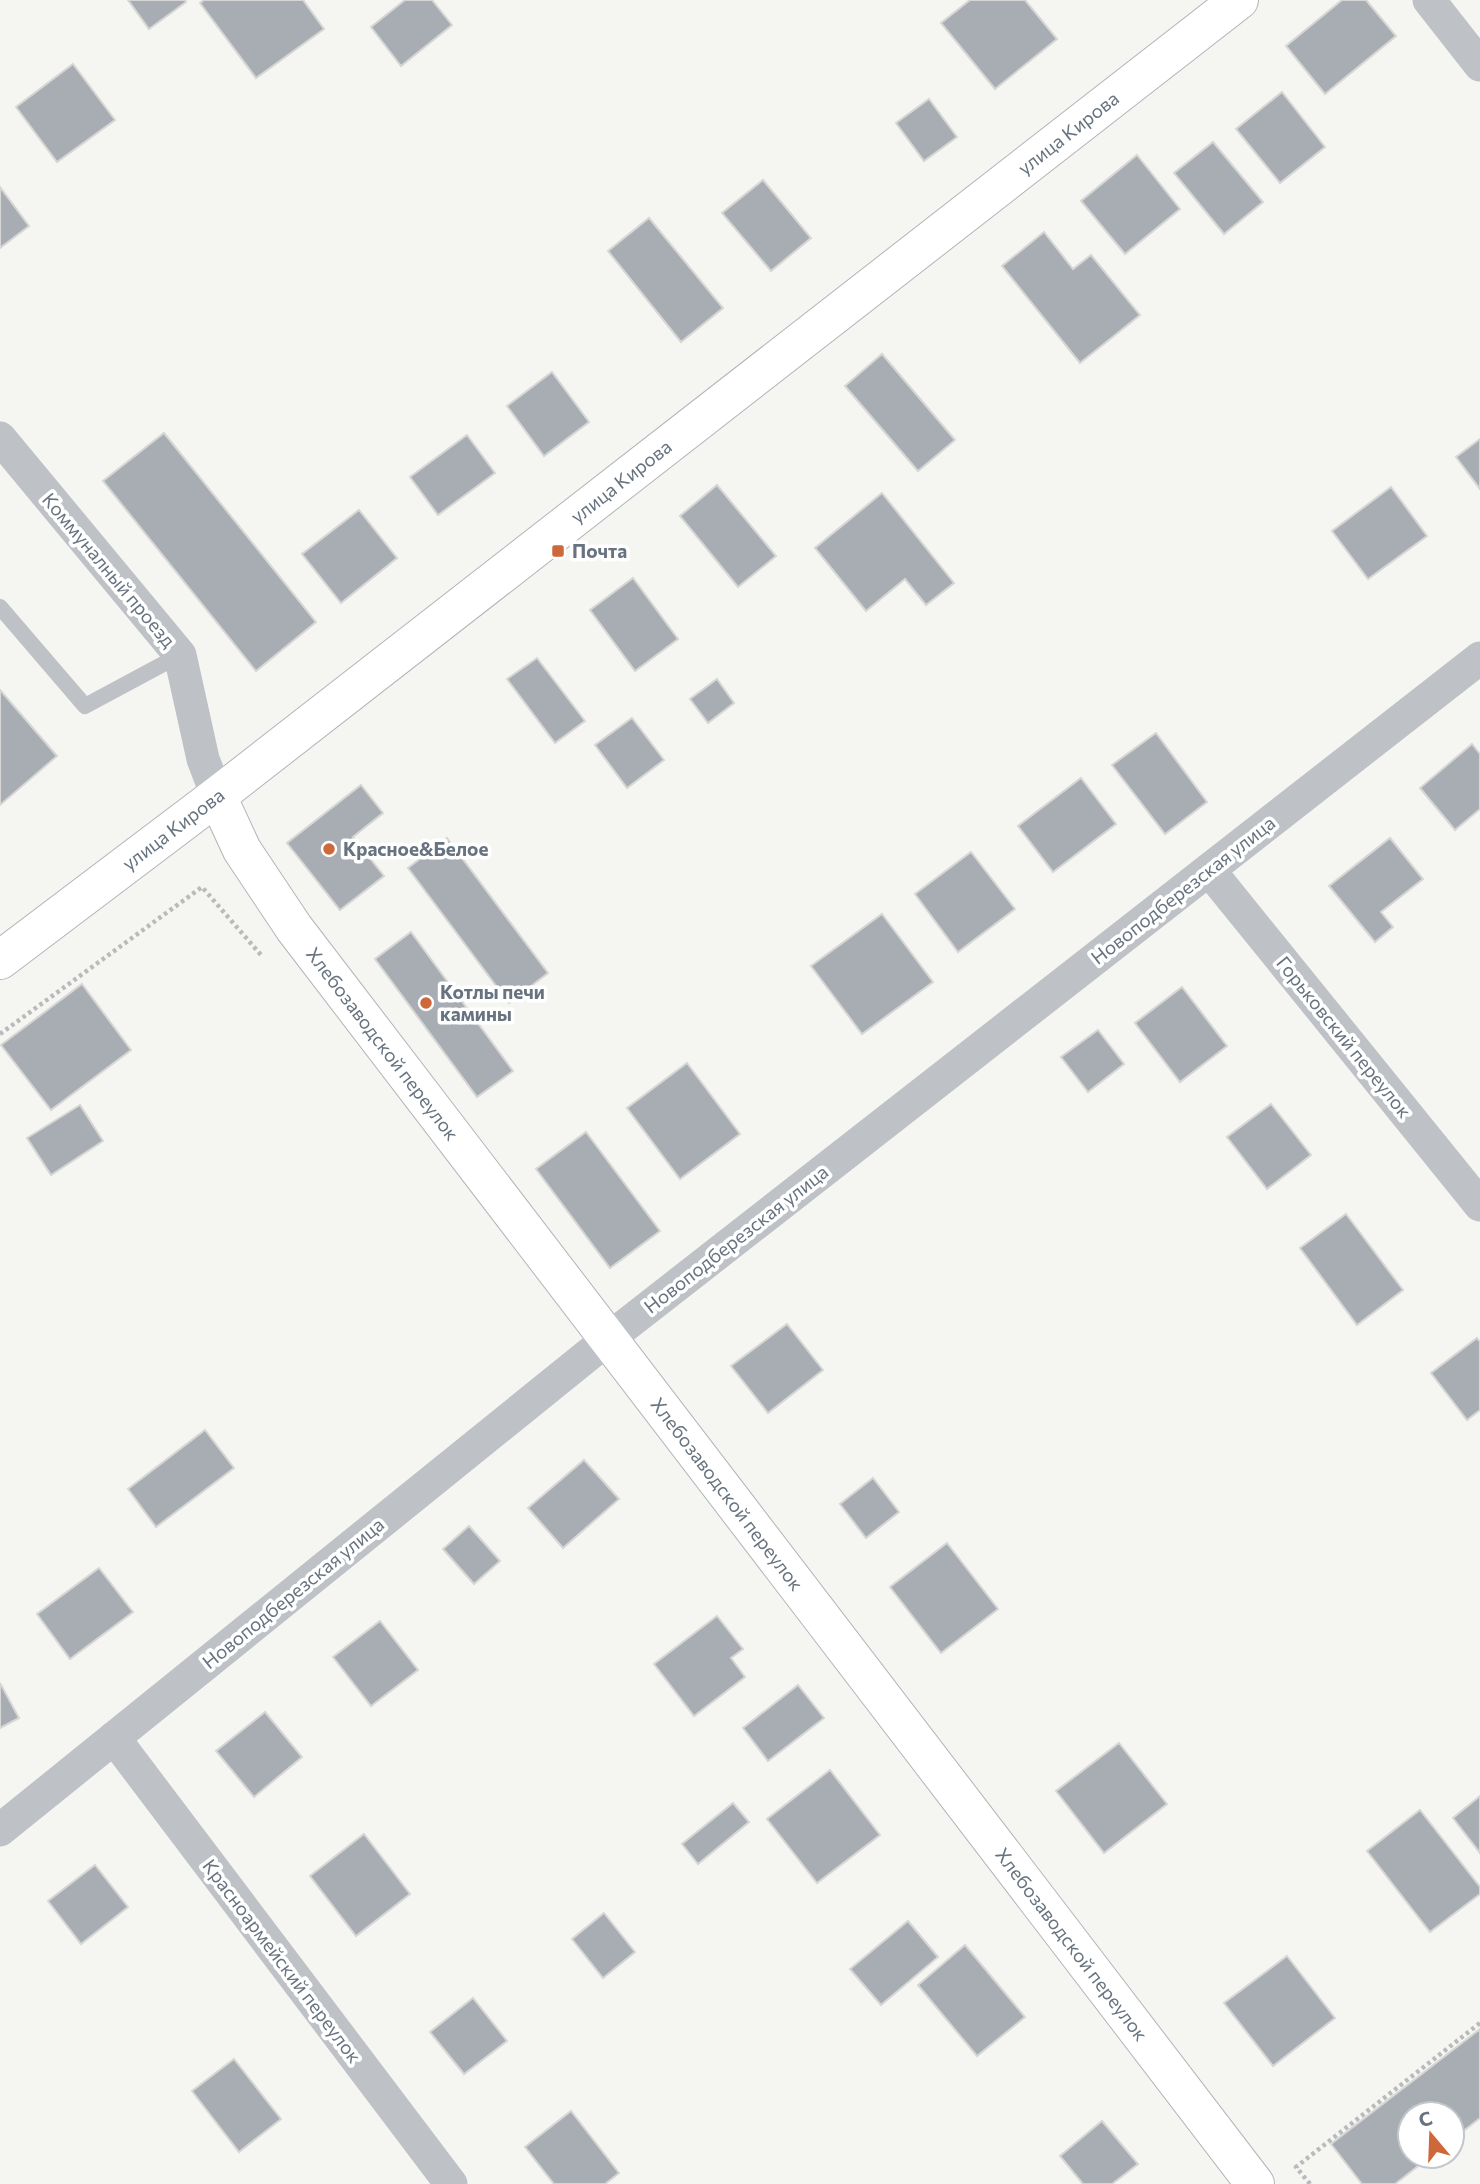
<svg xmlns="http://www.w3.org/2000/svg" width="1480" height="2184" font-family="Commissioner,sans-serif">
  <rect width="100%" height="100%" fill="#f5f5f2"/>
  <!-- building -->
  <g fill="#a7adb3" stroke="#d6d6d4" stroke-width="2">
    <polygon points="128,0 185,0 186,2 149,29"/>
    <polygon points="204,0 303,0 324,29 256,78 200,3"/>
    <polygon points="405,0 432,0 452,25 401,66 371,27"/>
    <polygon points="970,0 1025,0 1057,39 995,89 941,23"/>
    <polygon points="1342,0 1366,0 1396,36 1325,94 1286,46"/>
    <polygon points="73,64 115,120 57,162 16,107"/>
    <polygon points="1282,92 1325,147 1280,183 1236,129"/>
    <polygon points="929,99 957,137 924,161 896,123"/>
    <polygon points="1213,142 1263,202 1224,234 1174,173"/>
    <polygon points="1137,155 1180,209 1125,254 1081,201"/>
    <polygon points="763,180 811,238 771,271 722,213"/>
    <polygon points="0,187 29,226 0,248"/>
    <polygon points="649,218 723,308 681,342 608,251"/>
    <polygon points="1044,232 1073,269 1091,255 1140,315 1080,363 1002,266"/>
    <polygon points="882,354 955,440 918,471 845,386"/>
    <polygon points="552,372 589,422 544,456 507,406"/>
    <polygon points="164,433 316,622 256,671 103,481"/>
    <polygon points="467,435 495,473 438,515 410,477"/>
    <polygon points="1480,439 1480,489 1456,457"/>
    <polygon points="717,485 776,556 738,587 680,516"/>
    <polygon points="1391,487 1427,536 1368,579 1332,531"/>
    <polygon points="882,493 954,583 926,605 905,579 866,611 815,548"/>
    <polygon points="359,510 397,558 341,603 302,554"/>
    <polygon points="633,578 678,639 635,671 590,610"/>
    <polygon points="537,658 585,721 555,743 507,679"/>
    <polygon points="717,679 734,703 708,723 690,699"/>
    <polygon points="0,690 57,756 0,805"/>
    <polygon points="632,718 664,760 627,788 595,745"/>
    <polygon points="1156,733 1207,802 1165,834 1112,765"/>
    <polygon points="1472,744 1480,754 1480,809 1455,830 1420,788"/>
    <polygon points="1081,778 1116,824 1053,872 1018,826"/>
    <polygon points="361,785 383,813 353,837 384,876 340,910 287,843"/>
    <polygon points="447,838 548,973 509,1003 408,868"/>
    <polygon points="1390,838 1423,879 1381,912 1393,927 1375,942 1329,886"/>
    <polygon points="971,852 1015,909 958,952 915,894"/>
    <polygon points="882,914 933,982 862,1034 811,966"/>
    <polygon points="411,932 513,1071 477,1097 375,959"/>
    <polygon points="82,984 131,1050 51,1110 1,1045"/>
    <polygon points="1182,987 1227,1046 1180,1082 1135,1023"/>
    <polygon points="1098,1030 1124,1064 1088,1092 1061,1057"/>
    <polygon points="687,1063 740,1134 680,1179 627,1108"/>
    <polygon points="1271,1104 1311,1155 1267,1189 1227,1137"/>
    <polygon points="80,1105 103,1141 51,1175 27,1138"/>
    <polygon points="586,1132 660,1231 610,1268 536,1169"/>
    <polygon points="1346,1214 1403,1290 1357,1325 1300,1248"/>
    <polygon points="787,1324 823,1370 768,1413 731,1366"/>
    <polygon points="1477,1338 1480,1342 1480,1410 1467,1420 1431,1373"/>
    <polygon points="205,1430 234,1468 156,1527 128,1489"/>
    <polygon points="584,1460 619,1499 563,1548 528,1508"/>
    <polygon points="873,1478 899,1512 866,1538 840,1504"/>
    <polygon points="469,1526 500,1561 474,1584 443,1549"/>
    <polygon points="947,1543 998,1609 941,1653 890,1587"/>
    <polygon points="99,1568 133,1612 70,1659 37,1614"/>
    <polygon points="717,1616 743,1649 731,1658 745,1677 694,1716 654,1664"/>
    <polygon points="380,1621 418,1670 371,1706 333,1657"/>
    <polygon points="0,1683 19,1718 0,1728"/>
    <polygon points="798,1685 824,1718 768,1761 743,1728"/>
    <polygon points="265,1712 302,1757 254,1797 216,1751"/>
    <polygon points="1119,1743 1167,1804 1104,1853 1056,1791"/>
    <polygon points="830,1770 880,1835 817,1883 767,1819"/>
    <polygon points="1480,1796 1480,1853 1453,1818"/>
    <polygon points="733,1803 749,1822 698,1864 682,1844"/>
    <polygon points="1420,1810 1480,1887 1480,1894 1430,1932 1367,1851"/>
    <polygon points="364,1834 410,1894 356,1936 310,1876"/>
    <polygon points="95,1865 128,1907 81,1944 48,1901"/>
    <polygon points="604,1913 635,1952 603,1978 572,1939"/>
    <polygon points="908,1921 938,1957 881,2005 850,1969"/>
    <polygon points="965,1945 1025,2017 977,2056 918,1985"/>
    <polygon points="1287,1956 1335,2018 1273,2066 1224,2003"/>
    <polygon points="473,1998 507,2041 464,2074 430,2032"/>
    <polygon points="1480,2029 1480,2118 1452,2140 1452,2114 1410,2114 1410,2156 1431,2156 1395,2184 1362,2184 1331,2144"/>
    <polygon points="234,2059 281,2119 239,2152 192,2091"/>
    <polygon points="571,2111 619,2173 605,2184 554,2184 525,2147"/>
    <polygon points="1102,2121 1138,2164 1112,2184 1083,2184 1060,2156"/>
  </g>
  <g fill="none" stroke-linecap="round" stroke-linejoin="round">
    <defs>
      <g id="secondary">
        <path id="s1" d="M217,796l25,54 52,78 961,1256"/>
        <path id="s2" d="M0,960l217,-164 1022,-796"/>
      </g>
    </defs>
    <!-- secondary casing -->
    <use href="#secondary" stroke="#b1b5b9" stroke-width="40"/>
    <!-- path -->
    <g stroke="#b8babc" stroke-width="4.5" stroke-dasharray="3.5 3.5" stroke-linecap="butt">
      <polyline points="0,1034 202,887 261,955"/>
      <polyline points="1310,2184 1296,2167 1480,2023"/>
    </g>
    <!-- lane -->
    <polyline stroke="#bec1c5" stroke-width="16" points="0,607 85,706 180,655"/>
    <!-- street -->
    <g stroke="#bec1c5" stroke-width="33">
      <polyline points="1429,0 1480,65"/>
      <polyline points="0,438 180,655 203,759 217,796"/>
      <polyline points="1209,870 1480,1205"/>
      <polyline points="114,1738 451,2184"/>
      <polyline points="0,1830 608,1339 1480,658"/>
    </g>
    <!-- secondary -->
    <use href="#secondary" stroke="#fff" stroke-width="38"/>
  </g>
  <!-- markers -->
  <g fill="#ce6739" stroke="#fff" stroke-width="2.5">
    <rect x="551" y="544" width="14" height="14" rx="3.5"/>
    <circle cx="329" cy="849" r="7"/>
    <circle cx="426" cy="1003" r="7"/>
  </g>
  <g text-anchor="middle" stroke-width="7" stroke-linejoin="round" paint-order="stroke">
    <!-- street labels -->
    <g font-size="19" fill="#67737f" stroke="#fff">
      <text dy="7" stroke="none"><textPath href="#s2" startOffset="1351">улица Кирова</textPath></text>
      <text dy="7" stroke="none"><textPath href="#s2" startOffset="784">улица Кирова</textPath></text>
      <text transform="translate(109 570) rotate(50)" y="7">Коммуналный проезд</text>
      <text dy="7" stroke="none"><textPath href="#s2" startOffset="217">улица Кирова</textPath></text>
      <text transform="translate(1183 890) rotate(-38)" y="7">Новоподберезская улица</text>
      <text transform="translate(1344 1037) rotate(51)" y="7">Горьковский переулок</text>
      <text dy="7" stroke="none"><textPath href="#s1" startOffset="299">Хлебозаводской переулок</textPath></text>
      <text transform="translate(736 1239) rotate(-38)" y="7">Новоподберезская улица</text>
      <text dy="7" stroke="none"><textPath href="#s1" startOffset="866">Хлебозаводской переулок</textPath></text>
      <text transform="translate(293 1593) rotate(-39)" y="7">Новоподберезская улица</text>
      <text dy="7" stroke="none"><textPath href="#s1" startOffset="1433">Хлебозаводской переулок</textPath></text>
      <text transform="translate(282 1961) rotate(53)" y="7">Красноармейский переулок</text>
    </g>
    <!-- poi labels -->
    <g font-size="19" font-weight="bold" fill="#67737f" stroke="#fff" text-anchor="start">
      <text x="572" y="558">Почта</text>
      <text x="343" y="856">Красное&amp;Белое</text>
      <text x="440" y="999">Котлы печи<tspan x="440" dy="22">камины</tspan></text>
    </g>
  </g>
  <!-- north arrow -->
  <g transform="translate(1431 2135) rotate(341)"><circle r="33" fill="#ffffff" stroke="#c2c7cc" stroke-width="2"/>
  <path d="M0-5L12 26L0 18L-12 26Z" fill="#ce6739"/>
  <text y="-10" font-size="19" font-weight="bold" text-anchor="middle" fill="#67737f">С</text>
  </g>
</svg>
